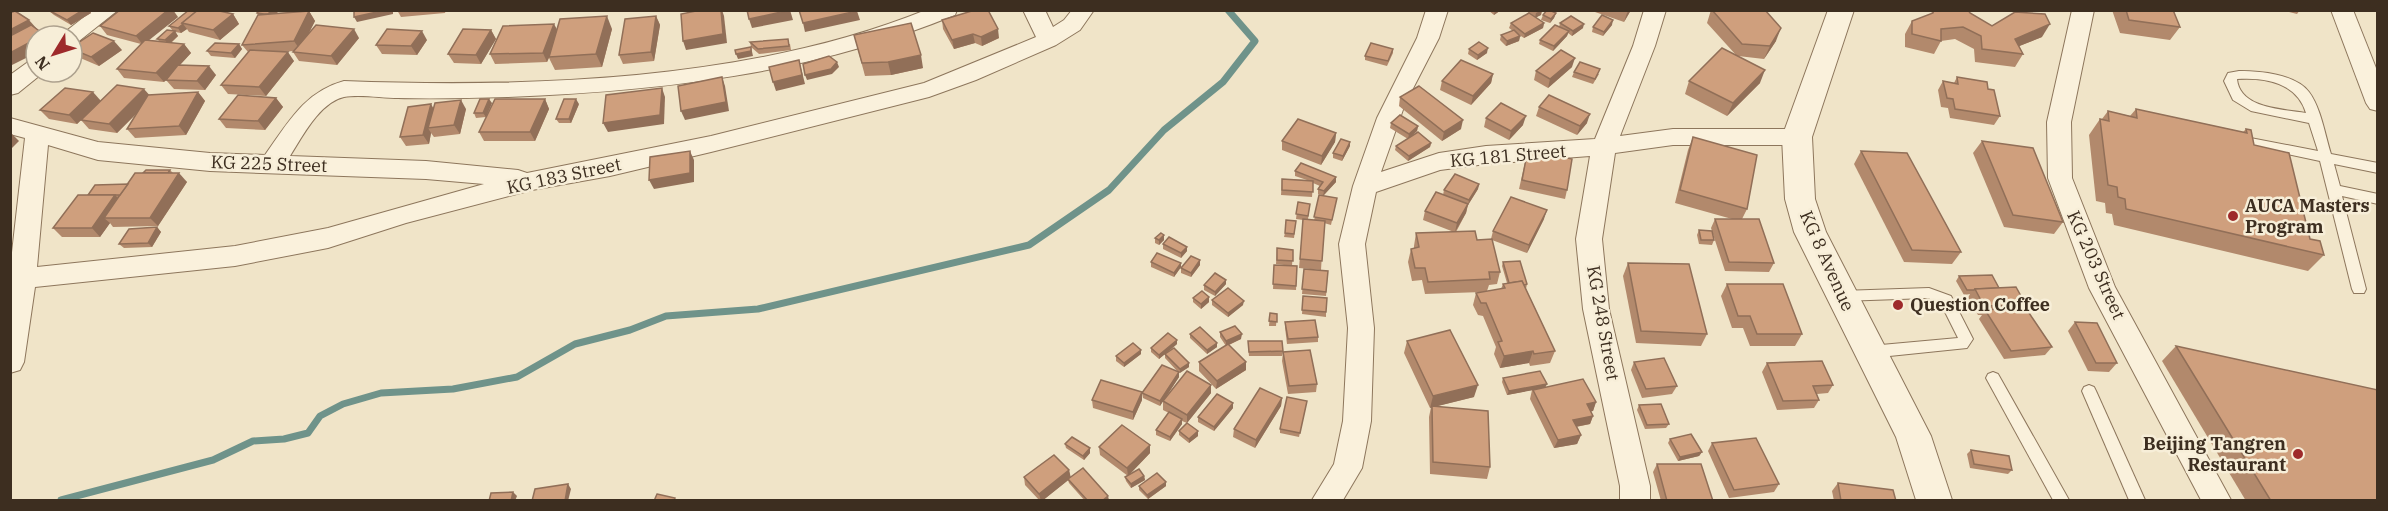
<svg xmlns="http://www.w3.org/2000/svg" width="2388" height="511" font-family="'IBM Plex Serif',serif">
  <rect width="100%" height="100%" fill="#f0e4c8"/>
  <g fill="none" stroke-linecap="round" stroke-linejoin="round">
    <!-- stream -->
    <polyline stroke="#6f938a" stroke-width="7" points="61,500 213,460 253,441 284,439 308,433 320,416 343,404 381,393 453,389 517,377 575,344 630,330 666,316 758,309 1029,245 1109,190 1164,130 1223,82 1255,41 1228,10"/>
    <defs>
      <g id="service">
        <path d="M2239,71c21,0 56,3 70,21 12,16 16,43 22,62l47,9v10l-44,-9 6,22 38,8v10l-36,-8 24,93 -2,4h-10l-2,-4 -32,-128 -85,-18 -6,-4 6,-4 83,16 -9,-28 -58,-12 -18,-11 -9,-19 4,-8zM2237,79c29,-2 60,4 69,34 -23,-4 -66,-4 -69,-34z"/>
        <polygon points="1929,288 1951,296 1973,339 1967,348 1870,358 1865,356 1863,352 1865,348 1870,346 1958,338 1941,304 1928,298 1841,301 1836,300 1834,296 1836,292 1841,291"/>
        <polygon points="1993,372 1998,374 2069,500 2053,500 1986,378 1988,374"/>
        <polygon points="2089,385 2094,387 2096,391 2145,500 2129,500 2082,391 2084,387"/>
      </g>
      <g id="minor">
        <polygon points="93,10 118,10 79,41 72,43 72,36 60,36"/>
        <path d="M926,10h31l-2,5c-144,59 -294,76 -448,82 -36,1 -73,2 -109,1 -16,0 -38,-4 -54,-1 -24,5 -42,40 -54,59l136,5 92,9 9,3 184,-37 213,-53 112,-46 -13,-27h22l8,17 11,-7 8,-10h22l-14,20 -24,15 -80,35 -47,17 -218,55 -101,24 -78,14 -126,33 -78,25 -93,18 -200,21 -11,75 -4,8 -10,3v-103l15,-132 -15,-4v-16l88,24 112,11 55,2c23,-32 39,-63 79,-74 187,7 406,0 582,-71zM48,145l50,15 112,11 216,8 58,5 -156,44 -93,18 -198,21z"/>
        <polygon points="1426,10 1448,10 1439,38 1405,104 1381,172 1439,153 1486,146 1595,139 1633,46 1644,10 1666,10 1655,46 1620,136 1673,129 1797,129 1805,131 1809,137 1805,143 1797,145 1673,145 1615,153 1602,239 1609,309 1650,486 1650,500 1620,500 1620,486 1583,309 1576,239 1590,156 1486,164 1440,170 1376,192 1365,244 1374,328 1371,421 1362,468 1343,500 1312,500 1334,464 1343,421 1348,328 1339,244 1353,186 1377,118 1417,38"/>
        <polygon points="2072,10 2094,10 2071,122 2072,178 2115,287 2231,500 2201,500 2089,288 2048,178 2047,122"/>
        <polygon points="2331,10 2353,10 2378,73 2378,111 2370,109 2366,103"/>
        <polygon points="36,59 36,72 44,72 18,93 10,95 10,75 28,62"/>
      </g>
      <polygon id="tertiary" points="1828,10 1854,10 1812,137 1815,199 1826,232 1931,436 1952,500 1916,500 1896,437 1794,232 1785,199 1782,137"/>
    </defs>
    <!-- service casing -->
    <use href="#service" stroke="#8d765c" stroke-width="2"/>
    <!-- minor casing -->
    <use href="#minor" stroke="#8d765c" stroke-width="2"/>
    <!-- tertiary casing -->
    <use href="#tertiary" stroke="#8d765c" stroke-width="2"/>
    <!-- service -->
    <use href="#service" fill="#faf1dc" fill-rule="evenodd"/>
    <!-- minor -->
    <use href="#minor" fill="#faf1dc" fill-rule="evenodd"/>
    <!-- tertiary -->
    <use href="#tertiary" fill="#faf1dc" fill-rule="evenodd"/>
  </g>
  <!-- wall -->
  <g fill="#b2896c">
    <polygon points="48,10 89,10 91,13 71,25 54,15"/>
    <polygon points="189,10 233,14 239,24 220,40 189,32 187,29 181,33 175,32 178,36 171,43 184,44 191,53 180,65 216,75 205,90 174,89 166,80 168,77 164,82 124,78 117,69 141,44 107,35 100,26 178,17 148,40 159,41 157,39 173,31 169,26"/>
    <polygon points="259,10 280,10 277,13 292,12 293,10 309,11 315,21 308,35 359,38 337,65 299,61 293,52 294,51 280,52 294,61 266,96 228,94 221,85 248,52 242,45 258,15 257,13"/>
    <polygon points="397,10 446,10 445,13 401,17"/>
    <polygon points="466,10 503,10 467,11"/>
    <polygon points="1488,10 1501,10 1494,15"/>
    <polygon points="1525,10 1542,10 1541,15 1536,17 1544,23 1543,28 1524,38 1515,32 1520,36 1519,41 1506,46 1500,40 1501,35 1513,31 1509,28 1511,23 1529,13"/>
    <polygon points="1596,10 1631,10 1624,22 1595,12"/>
    <polygon points="1711,10 1776,41 1764,59 1738,56 1760,83 1727,116 1685,94 1689,81 1736,55 1707,23"/>
    <polygon points="1933,10 1968,10 1970,13 1992,26 2042,37 2019,46 2023,54 2015,67 1975,62 1974,49 1955,39 1941,41 1934,54 1905,47 1905,34 1912,21 1931,14"/>
    <polygon points="2112,10 2175,10 2174,12 2180,27 2170,40 2120,33"/>
    <polygon points="2281,10 2300,10 2297,14"/>
    <polygon points="1556,13 1554,18 1550,23 1541,20 1543,15"/>
    <polygon points="656,16 660,25 654,61 623,64 619,55"/>
    <polygon points="942,20 999,38 982,46 975,43 954,49 943,29"/>
    <polygon points="1560,23 1583,28 1572,36 1568,33 1567,36 1553,51 1539,44 1540,40 1559,27"/>
    <polygon points="1612,25 1603,36 1592,32 1593,27"/>
    <polygon points="612,29 602,67 555,70 549,58 547,62 495,64 490,54"/>
    <polygon points="491,30 496,39 481,64 454,63 448,54"/>
    <polygon points="854,35 923,68 891,75 865,76"/>
    <polygon points="427,40 417,55 382,54 376,45"/>
    <polygon points="750,42 790,44 791,50 759,54 751,47"/>
    <polygon points="239,44 242,49 235,58 211,56 207,51"/>
    <polygon points="72,47 122,50 99,66 78,57 72,51"/>
    <polygon points="1393,49 1393,53 1387,66 1365,60 1365,56"/>
    <polygon points="1469,49 1487,53 1477,60 1468,54"/>
    <polygon points="1572,67 1548,88 1534,80 1536,71"/>
    <polygon points="1574,72 1599,74 1593,84 1572,77"/>
    <polygon points="1493,74 1491,83 1471,105 1440,90 1442,81"/>
    <polygon points="1957,77 1988,89 2000,116 1994,125 1950,118 1948,108 1941,107 1938,90 1943,81 1954,83"/>
    <polygon points="198,92 205,101 186,135 135,138 127,129 137,113 117,133 89,129 81,120 77,124 49,119 40,110 100,101 150,95"/>
    <polygon points="1400,97 1461,129 1442,141 1399,106"/>
    <polygon points="276,98 283,107 265,130 226,128 219,119"/>
    <polygon points="545,99 549,109 535,141 484,141 479,132"/>
    <polygon points="492,103 486,117 476,118 474,113"/>
    <polygon points="579,104 571,123 559,123 556,119"/>
    <polygon points="1539,107 1587,123 1577,135 1536,116"/>
    <polygon points="434,109 466,109 460,134 434,137 431,133 429,144 406,146 400,137"/>
    <polygon points="2136,109 2243,132 2246,129 2254,145 2310,239 2324,255 2308,271 2114,225 2112,214 2106,213 2105,203 2096,201 2089,135 2100,119 2102,119 2108,111 2130,116"/>
    <polygon points="1486,118 1523,125 1509,140 1484,127"/>
    <polygon points="1391,123 1418,126 1417,131 1409,138 1431,143 1430,147 1408,161 1395,150 1396,146 1408,139 1390,128"/>
    <polygon points="1336,133 1335,142 1321,165 1282,150 1282,141"/>
    <polygon points="1693,137 1747,209 1742,219 1774,263 1769,272 1725,271 1711,228 1715,219 1732,219 1675,203 1688,150"/>
    <polygon points="1982,141 2063,222 2054,234 2004,227 1973,153"/>
    <polygon points="1350,146 1342,161 1333,158 1333,153"/>
    <polygon points="1528,149 1567,190 1565,199 1519,189"/>
    <polygon points="1861,151 1961,252 1952,264 1904,262 1854,164"/>
    <polygon points="170,170 173,173 187,182 158,226 113,227 110,223 100,237 62,237 53,228 128,184 143,173"/>
    <polygon points="1295,171 1336,182 1323,196 1337,198 1331,225 1324,223 1321,270 1299,268 1303,220 1296,219 1298,202 1310,204 1308,219 1314,220 1322,195 1318,194 1318,189 1320,186 1313,183 1312,197 1281,195 1282,179 1307,180 1295,176"/>
    <polygon points="1479,184 1478,189 1468,205 1466,213 1456,232 1477,240 1491,239 1493,231 1544,219 1527,253 1492,240 1500,272 1497,284 1489,285 1487,291 1501,289 1503,284 1507,283 1502,266 1503,262 1527,284 1526,289 1555,351 1550,363 1530,366 1529,363 1500,368 1494,354 1496,347 1483,316 1478,315 1473,305 1476,293 1482,292 1425,294 1422,280 1412,281 1408,262 1411,249 1414,248 1414,246 1416,233 1454,232 1423,220 1425,211 1443,195 1444,190"/>
    <polygon points="1296,221 1294,238 1284,237 1285,233"/>
    <polygon points="157,227 161,232 152,247 124,248 119,244"/>
    <polygon points="1699,230 1714,240 1712,245 1699,244 1697,235"/>
    <polygon points="1155,238 1164,240 1159,245 1155,243"/>
    <polygon points="1163,244 1187,247 1187,251 1181,258 1163,249"/>
    <polygon points="1277,248 1293,250 1292,266 1276,264"/>
    <polygon points="1151,262 1181,267 1174,277 1151,267"/>
    <polygon points="1628,263 1707,334 1701,346 1636,343 1623,276"/>
    <polygon points="1200,265 1191,277 1181,273 1181,268"/>
    <polygon points="1274,265 1297,266 1296,290 1273,289"/>
    <polygon points="1304,269 1328,271 1326,296 1302,294"/>
    <polygon points="1959,276 1999,288 2026,305 2024,307 2052,347 2045,355 2004,359 1979,319 1982,315 1978,315 1968,298 1970,294 1964,295 1956,281"/>
    <polygon points="1226,280 1226,284 1215,296 1204,290 1204,285"/>
    <polygon points="1727,284 1802,334 1795,346 1750,346 1743,328 1732,328 1721,296"/>
    <polygon points="1303,296 1326,312 1326,317 1302,314"/>
    <polygon points="1209,297 1209,302 1201,309 1193,302 1193,298"/>
    <polygon points="1212,300 1243,305 1228,317 1212,305"/>
    <polygon points="1270,313 1277,314 1276,326 1269,326"/>
    <polygon points="1285,322 1318,337 1318,342 1287,344 1285,327"/>
    <polygon points="2075,322 2117,363 2109,372 2088,371 2068,331"/>
    <polygon points="1220,332 1241,339 1229,345 1246,370 1216,389 1199,371 1199,362 1226,346 1220,337"/>
    <polygon points="1190,334 1217,343 1217,347 1207,354 1190,338"/>
    <polygon points="1407,341 1474,397 1437,406 1490,467 1487,479 1430,474 1429,417 1431,407 1430,408 1404,353"/>
    <polygon points="1177,344 1169,351 1189,367 1179,373 1179,377 1164,400 1211,385 1211,393 1187,423 1198,431 1198,436 1189,443 1179,435 1179,431 1187,423 1182,421 1182,424 1170,441 1156,435 1156,430 1169,413 1163,410 1163,401 1160,406 1143,398 1142,393 1178,372 1165,358 1165,354 1159,359 1151,352 1151,348"/>
    <polygon points="1248,346 1283,351 1282,356 1249,356"/>
    <polygon points="2176,346 2378,501 2246,501 2162,361"/>
    <polygon points="1283,352 1317,384 1316,392 1288,394 1282,361"/>
    <polygon points="1141,354 1124,367 1116,361 1116,356"/>
    <polygon points="1634,362 1677,386 1672,394 1642,398 1631,370"/>
    <polygon points="1767,363 1833,385 1828,393 1817,394 1819,400 1814,408 1777,410 1762,372"/>
    <polygon points="1503,378 1547,384 1545,387 1596,402 1593,411 1591,411 1593,416 1590,424 1576,427 1581,435 1577,444 1554,448 1530,399 1532,390 1507,395 1502,382"/>
    <polygon points="1142,392 1142,400 1133,420 1093,408 1092,400"/>
    <polygon points="1282,398 1281,406 1255,448 1233,437 1234,429"/>
    <polygon points="1307,401 1299,437 1280,433 1280,429"/>
    <polygon points="1233,403 1233,408 1214,431 1198,422 1198,417"/>
    <polygon points="1639,405 1669,424 1666,428 1645,429 1637,410"/>
    <polygon points="1670,439 1702,452 1699,456 1678,461 1668,443"/>
    <polygon points="1712,443 1779,484 1774,492 1729,498 1708,451"/>
    <polygon points="1065,444 1090,448 1090,453 1084,460 1066,448"/>
    <polygon points="1099,447 1150,453 1128,476 1144,476 1145,480 1131,488 1126,481 1125,477 1128,476 1100,455"/>
    <polygon points="1971,450 2012,470 2008,474 1970,468 1967,454"/>
    <polygon points="1657,464 1713,501 1661,501 1653,472"/>
    <polygon points="1069,470 1070,477 1109,500 1107,501 1085,501 1069,483 1068,480 1042,501 1040,501 1025,485 1024,477"/>
    <polygon points="1838,483 1896,501 1834,501 1832,491"/>
    <polygon points="1139,486 1166,486 1148,499 1139,490"/>
  </g>
  <!-- shaded-wall -->
  <g fill="#916f58">
    <polygon points="83,10 89,10 91,13 71,25 67,20"/>
    <polygon points="168,10 173,10 178,17 143,45 136,36"/>
    <polygon points="272,10 280,10 270,19 267,15"/>
    <polygon points="386,10 393,10 393,14 357,22 354,17"/>
    <polygon points="721,10 722,10 724,16 727,43 686,50 683,41"/>
    <polygon points="790,10 793,20 752,28 749,19"/>
    <polygon points="1495,10 1501,10 1494,15"/>
    <polygon points="1542,10 1541,15 1535,18 1536,13"/>
    <polygon points="1629,10 1631,10 1624,22 1627,13"/>
    <polygon points="309,11 315,21 300,50 294,41"/>
    <polygon points="857,11 860,20 805,32 803,23"/>
    <polygon points="1556,13 1554,18 1550,23 1551,19"/>
    <polygon points="233,14 239,24 220,40 213,30"/>
    <polygon points="607,16 612,29 602,67 596,54"/>
    <polygon points="656,16 660,25 654,61 651,52"/>
    <polygon points="29,20 37,29 10,43 10,30"/>
    <polygon points="1613,20 1612,25 1603,36 1604,32"/>
    <polygon points="1544,23 1543,28 1524,38 1525,34"/>
    <polygon points="183,24 187,29 181,33 178,28"/>
    <polygon points="554,24 559,33 547,62 543,53"/>
    <polygon points="1584,24 1583,28 1572,36 1573,31"/>
    <polygon points="2050,24 2042,37 2007,51 2015,39"/>
    <polygon points="1781,28 1776,41 1764,59 1770,46"/>
    <polygon points="354,29 359,38 337,65 331,56"/>
    <polygon points="998,29 999,38 982,46 981,37"/>
    <polygon points="491,30 496,39 481,64 476,55"/>
    <polygon points="175,31 178,36 168,45 165,40"/>
    <polygon points="422,31 427,40 417,55 411,46"/>
    <polygon points="1569,31 1567,36 1553,51 1554,46"/>
    <polygon points="973,34 975,43 954,49 952,40"/>
    <polygon points="1520,36 1519,41 1506,46 1507,41"/>
    <polygon points="36,39 36,53 10,66 10,53"/>
    <polygon points="114,41 122,50 99,66 91,57"/>
    <polygon points="184,44 191,53 164,82 156,73"/>
    <polygon points="239,44 242,49 235,58 231,53"/>
    <polygon points="751,47 753,56 738,59 736,54"/>
    <polygon points="1488,48 1487,53 1477,60 1478,55"/>
    <polygon points="288,52 294,61 266,96 259,87"/>
    <polygon points="921,55 923,68 891,75 888,62"/>
    <polygon points="1575,58 1572,67 1548,88 1550,79"/>
    <polygon points="799,60 805,84 776,91 773,82"/>
    <polygon points="837,62 839,67 832,74 807,80 805,75"/>
    <polygon points="209,66 216,75 205,90 197,81"/>
    <polygon points="1765,70 1760,83 1727,116 1733,103"/>
    <polygon points="1493,74 1491,83 1471,105 1473,96"/>
    <polygon points="722,77 725,86 729,111 685,120 681,111"/>
    <polygon points="662,88 665,97 664,124 608,132 603,123"/>
    <polygon points="144,89 152,98 117,133 109,124"/>
    <polygon points="93,92 101,101 77,124 69,115"/>
    <polygon points="198,92 205,101 186,135 179,126"/>
    <polygon points="276,98 283,107 265,130 258,121"/>
    <polygon points="489,99 492,103 486,117 483,113"/>
    <polygon points="545,99 549,109 535,141 530,132"/>
    <polygon points="576,99 579,104 571,123 569,119"/>
    <polygon points="461,100 466,109 460,134 454,125"/>
    <polygon points="431,104 436,113 428,128 431,133 429,144 423,135"/>
    <polygon points="1590,114 1587,123 1577,135 1580,126"/>
    <polygon points="1526,116 1523,125 1509,140 1511,131"/>
    <polygon points="1463,120 1461,129 1442,141 1444,132"/>
    <polygon points="1418,126 1417,131 1408,139 1409,134"/>
    <polygon points="10,132 19,141 10,150"/>
    <polygon points="1336,133 1335,142 1321,165 1322,156"/>
    <polygon points="1350,142 1350,146 1342,161 1343,156"/>
    <polygon points="1431,143 1430,147 1408,161 1409,156"/>
    <polygon points="690,151 694,160 694,182 654,189 649,180"/>
    <polygon points="179,173 187,182 158,226 150,218"/>
    <polygon points="1336,177 1336,182 1323,196 1324,191"/>
    <polygon points="1479,184 1478,189 1468,205 1469,200"/>
    <polygon points="115,195 124,204 104,218 110,223 100,237 92,228"/>
    <polygon points="1468,204 1466,213 1455,232 1457,223"/>
    <polygon points="1547,210 1544,219 1527,253 1529,245"/>
    <polygon points="157,227 161,232 152,247 148,243"/>
    <polygon points="1164,235 1164,240 1159,245 1159,240"/>
    <polygon points="1187,247 1187,251 1181,258 1181,253"/>
    <polygon points="1200,260 1200,265 1191,277 1191,273"/>
    <polygon points="1181,263 1181,267 1174,277 1174,273"/>
    <polygon points="1226,280 1226,284 1215,296 1215,292"/>
    <polygon points="1209,297 1209,302 1201,309 1201,304"/>
    <polygon points="1244,301 1243,305 1228,317 1228,313"/>
    <polygon points="1242,334 1241,339 1226,346 1226,341"/>
    <polygon points="1177,340 1177,344 1159,359 1159,355"/>
    <polygon points="1217,343 1217,347 1207,354 1207,350"/>
    <polygon points="1141,350 1141,354 1124,367 1124,363"/>
    <polygon points="1533,351 1529,363 1500,368 1504,356"/>
    <polygon points="1246,362 1246,370 1216,389 1217,381"/>
    <polygon points="1189,363 1189,367 1180,373 1180,369"/>
    <polygon points="1179,372 1179,377 1160,406 1160,401"/>
    <polygon points="1547,384 1545,388 1507,395 1509,391"/>
    <polygon points="1211,385 1211,393 1187,423 1187,415"/>
    <polygon points="1478,385 1474,397 1430,408 1433,396"/>
    <polygon points="1142,392 1142,400 1133,420 1133,412"/>
    <polygon points="1282,398 1281,406 1255,448 1256,440"/>
    <polygon points="1596,402 1593,411 1584,413 1587,404"/>
    <polygon points="1233,403 1233,408 1214,431 1214,427"/>
    <polygon points="1593,416 1590,424 1569,428 1573,420"/>
    <polygon points="1182,419 1182,424 1170,441 1170,437"/>
    <polygon points="1198,431 1198,436 1189,443 1189,439"/>
    <polygon points="1581,435 1577,444 1554,448 1558,440"/>
    <polygon points="1150,445 1150,453 1128,476 1127,468"/>
    <polygon points="1090,448 1090,453 1084,460 1083,456"/>
    <polygon points="1702,452 1699,456 1678,461 1680,457"/>
    <polygon points="1069,470 1071,478 1042,501 1041,501 1039,494"/>
    <polygon points="1144,476 1145,480 1131,488 1131,484"/>
    <polygon points="1166,482 1166,486 1148,499 1147,495"/>
    <polygon points="568,484 571,489 568,501 565,501"/>
    <polygon points="513,492 517,496 515,501 511,501"/>
    <polygon points="1108,496 1109,500 1107,501 1102,501"/>
  </g>
  <!-- building -->
  <g fill="#cf9f7d" stroke="#916f58" stroke-width="1.5">
    <polygon points="83,10 67,20 50,11 50,10"/>
    <polygon points="120,10 168,10 136,36 100,26"/>
    <polygon points="189,10 198,10 182,23 183,24 178,28 169,26"/>
    <polygon points="198,10 215,10 233,14 213,30 182,23"/>
    <polygon points="259,10 272,10 268,14 264,14 257,13"/>
    <polygon points="293,10 300,10 299,12 292,12"/>
    <polygon points="354,10 386,10 354,17"/>
    <polygon points="701,10 721,10 723,34 683,41 681,14"/>
    <polygon points="747,10 790,10 749,19"/>
    <polygon points="799,10 857,10 857,11 803,23"/>
    <polygon points="975,10 988,10 998,29 981,37 973,34 952,40 942,20"/>
    <polygon points="1547,10 1549,10 1556,13 1551,19 1543,15"/>
    <polygon points="1712,10 1765,10 1781,28 1770,46 1742,44"/>
    <polygon points="1934,10 1968,10 1970,13 1992,26 2015,12 2045,14 2050,24 2015,39 2023,54 1982,49 1981,36 1963,27 1941,29 1941,41 1912,34 1912,21 1933,13"/>
    <polygon points="2126,10 2173,10 2180,27 2129,20"/>
    <polygon points="15,11 29,20 10,30 10,13"/>
    <polygon points="309,11 294,41 242,45 258,15"/>
    <polygon points="1529,13 1544,23 1525,34 1511,23"/>
    <polygon points="1602,15 1613,20 1604,32 1593,27"/>
    <polygon points="607,16 596,54 549,57 560,19"/>
    <polygon points="656,16 651,52 619,55 625,19"/>
    <polygon points="1571,16 1584,24 1573,31 1560,23"/>
    <polygon points="911,23 921,55 888,62 862,63 854,35"/>
    <polygon points="554,24 543,53 490,54 503,26"/>
    <polygon points="31,25 45,35 42,36 36,36 36,39 10,53 10,36"/>
    <polygon points="316,25 354,29 331,56 293,52"/>
    <polygon points="1555,25 1569,31 1554,46 1540,40"/>
    <polygon points="387,29 422,31 411,46 376,45"/>
    <polygon points="463,29 491,30 476,55 448,54"/>
    <polygon points="167,30 175,31 165,40 157,39"/>
    <polygon points="1514,30 1520,36 1507,41 1501,35"/>
    <polygon points="93,33 114,41 91,57 72,49 72,47"/>
    <polygon points="788,39 789,46 758,49 750,42"/>
    <polygon points="145,40 184,44 156,73 117,69"/>
    <polygon points="1479,42 1488,48 1478,55 1469,49"/>
    <polygon points="215,43 239,44 231,53 207,51"/>
    <polygon points="1371,43 1393,49 1388,61 1365,56"/>
    <polygon points="751,47 751,51 736,54 735,50"/>
    <polygon points="1722,48 1765,70 1733,103 1689,81"/>
    <polygon points="250,50 288,52 259,87 221,85"/>
    <polygon points="1561,50 1575,58 1550,79 1536,71"/>
    <polygon points="829,56 837,62 831,69 805,75 803,64"/>
    <polygon points="799,60 802,75 773,82 769,67"/>
    <polygon points="1461,60 1493,74 1473,96 1442,81"/>
    <polygon points="1580,62 1600,69 1595,79 1574,72"/>
    <polygon points="178,65 209,66 197,81 166,80"/>
    <polygon points="722,77 726,102 681,111 678,86"/>
    <polygon points="1957,77 1987,82 1988,89 1994,90 2000,116 1955,109 1953,99 1947,98 1943,81 1958,84"/>
    <polygon points="117,85 144,89 109,124 81,120"/>
    <polygon points="1419,86 1463,120 1444,132 1400,97"/>
    <polygon points="65,88 93,92 69,115 40,110"/>
    <polygon points="662,88 660,115 603,123 606,95"/>
    <polygon points="198,92 179,126 127,129 148,95"/>
    <polygon points="238,95 276,98 258,121 219,119"/>
    <polygon points="1549,95 1590,114 1580,126 1539,107"/>
    <polygon points="480,99 489,99 483,113 474,113"/>
    <polygon points="495,99 545,99 530,132 479,132"/>
    <polygon points="564,99 576,99 569,119 556,119"/>
    <polygon points="461,100 454,125 428,128 435,103"/>
    <polygon points="1501,103 1526,116 1511,131 1486,118"/>
    <polygon points="431,104 423,135 400,137 408,107"/>
    <polygon points="2136,109 2247,133 2246,129 2251,130 2254,145 2289,153 2310,239 2320,241 2324,255 2126,209 2125,199 2118,197 2117,187 2108,185 2100,119 2109,121 2108,111 2137,118"/>
    <polygon points="1400,115 1418,126 1409,134 1391,123"/>
    <polygon points="1298,119 1336,133 1322,156 1282,141"/>
    <polygon points="1418,132 1431,143 1409,156 1396,146"/>
    <polygon points="1693,137 1757,155 1747,209 1680,190"/>
    <polygon points="1341,139 1350,142 1343,156 1333,153"/>
    <polygon points="1982,141 2033,148 2063,222 2013,215"/>
    <polygon points="1528,149 1572,159 1567,190 1522,180"/>
    <polygon points="690,151 690,173 649,180 650,157"/>
    <polygon points="1861,151 1907,153 1961,252 1912,250"/>
    <polygon points="1301,163 1336,177 1324,191 1318,189 1323,182 1295,171"/>
    <polygon points="146,170 170,170 168,173 143,173"/>
    <polygon points="135,173 179,173 150,218 104,218"/>
    <polygon points="1455,174 1479,184 1469,200 1444,190"/>
    <polygon points="1282,179 1313,181 1313,192 1282,190"/>
    <polygon points="128,184 120,195 88,195 95,185"/>
    <polygon points="1436,192 1468,204 1457,223 1425,211"/>
    <polygon points="78,195 115,195 92,228 53,228"/>
    <polygon points="1319,195 1337,198 1332,220 1314,217"/>
    <polygon points="1511,197 1547,210 1529,245 1493,231"/>
    <polygon points="1298,202 1310,204 1308,216 1296,214"/>
    <polygon points="1303,219 1325,221 1322,261 1300,259"/>
    <polygon points="1715,219 1759,219 1774,263 1729,262"/>
    <polygon points="1286,220 1296,221 1294,234 1285,233"/>
    <polygon points="157,227 148,243 119,244 129,229"/>
    <polygon points="1699,230 1712,231 1714,240 1701,240"/>
    <polygon points="1475,231 1477,240 1492,239 1500,272 1489,272 1490,279 1428,282 1425,268 1415,268 1411,249 1419,247 1416,233"/>
    <polygon points="1161,233 1164,235 1159,240 1155,238"/>
    <polygon points="1169,237 1187,247 1181,253 1163,244"/>
    <polygon points="1277,248 1293,250 1293,261 1277,260"/>
    <polygon points="1157,253 1181,263 1174,273 1151,262"/>
    <polygon points="1191,256 1200,260 1191,273 1181,268"/>
    <polygon points="1520,261 1527,284 1524,285 1522,281 1509,283 1503,262"/>
    <polygon points="1628,263 1689,264 1707,334 1641,331"/>
    <polygon points="1274,265 1297,266 1296,286 1273,284"/>
    <polygon points="1304,269 1328,271 1326,292 1302,289"/>
    <polygon points="1215,273 1226,280 1215,292 1204,285"/>
    <polygon points="1992,275 1999,288 1975,289 1974,290 1967,290 1959,276"/>
    <polygon points="1522,281 1555,351 1534,354 1533,351 1504,356 1498,342 1502,341 1486,303 1481,303 1476,293 1505,288 1503,284"/>
    <polygon points="1727,284 1783,284 1802,334 1757,334 1750,316 1738,316"/>
    <polygon points="2016,287 2026,305 1984,306 1975,289"/>
    <polygon points="1228,288 1244,301 1228,313 1212,300"/>
    <polygon points="1202,291 1209,297 1201,304 1193,298"/>
    <polygon points="1303,296 1327,298 1326,312 1302,310"/>
    <polygon points="2025,307 2052,347 2011,351 1985,310"/>
    <polygon points="1270,313 1277,314 1277,322 1269,321"/>
    <polygon points="1315,320 1318,337 1288,339 1285,322"/>
    <polygon points="2075,322 2097,323 2117,363 2096,363"/>
    <polygon points="1235,326 1242,334 1226,341 1220,332"/>
    <polygon points="1200,327 1217,343 1207,350 1190,334"/>
    <polygon points="1450,330 1478,385 1433,396 1407,341"/>
    <polygon points="1168,333 1177,340 1159,355 1151,348"/>
    <polygon points="1248,341 1282,341 1283,351 1249,352"/>
    <polygon points="1133,343 1141,350 1124,363 1116,356"/>
    <polygon points="1228,344 1246,362 1217,381 1199,362"/>
    <polygon points="2176,346 2378,390 2378,501 2271,501"/>
    <polygon points="1174,348 1189,363 1180,369 1165,354"/>
    <polygon points="1310,350 1317,384 1289,386 1283,352"/>
    <polygon points="1664,358 1677,386 1646,389 1634,362"/>
    <polygon points="1822,361 1833,385 1813,386 1819,400 1783,401 1767,363"/>
    <polygon points="1162,365 1179,372 1160,401 1142,393"/>
    <polygon points="1187,371 1211,385 1187,415 1163,401"/>
    <polygon points="1540,371 1547,384 1509,391 1503,378"/>
    <polygon points="1583,379 1596,402 1587,404 1593,416 1573,420 1581,435 1558,440 1533,390"/>
    <polygon points="1101,380 1142,392 1133,412 1092,400"/>
    <polygon points="1260,388 1282,398 1256,440 1234,429"/>
    <polygon points="1217,394 1233,403 1214,427 1198,417"/>
    <polygon points="1287,397 1307,401 1300,433 1280,429"/>
    <polygon points="1661,404 1669,424 1647,425 1639,405"/>
    <polygon points="1432,406 1488,411 1490,467 1433,462"/>
    <polygon points="1169,412 1182,419 1170,437 1156,430"/>
    <polygon points="1187,423 1198,431 1189,439 1179,431"/>
    <polygon points="1122,425 1150,445 1127,468 1099,447"/>
    <polygon points="1691,434 1702,452 1680,457 1670,439"/>
    <polygon points="1072,437 1090,448 1083,456 1065,444"/>
    <polygon points="1756,438 1779,484 1734,490 1712,443"/>
    <polygon points="1971,450 2009,456 2012,470 1974,464"/>
    <polygon points="1054,455 1069,470 1039,494 1024,477"/>
    <polygon points="1657,464 1701,464 1713,501 1667,501"/>
    <polygon points="1083,468 1108,496 1102,501 1088,501 1068,479"/>
    <polygon points="1139,469 1144,476 1131,484 1125,477"/>
    <polygon points="1157,473 1166,482 1147,495 1139,486"/>
    <polygon points="1838,483 1893,490 1896,501 1841,501"/>
    <polygon points="568,484 565,501 532,501 535,489"/>
    <polygon points="513,492 511,501 489,501 491,493"/>
    <polygon points="657,494 675,498 674,501 654,501"/>
  </g>
  <!-- markers -->
  <g fill="#9e2a2b" stroke="#f7eed8" stroke-width="2">
    <circle cx="2233" cy="216" r="6"/>
    <circle cx="1898" cy="305" r="6"/>
    <circle cx="2298" cy="454" r="6"/>
  </g>
  <g text-anchor="middle" stroke-width="5" stroke-linejoin="round" paint-order="stroke">
    <!-- street labels -->
    <g font-size="18" fill="#3d2e20" stroke="#f7eed8">
      <text transform="translate(1508 156) rotate(-5)" y="6">KG 181 Street</text>
      <text transform="translate(269 164) rotate(2)" y="6">KG 225 Street</text>
      <text transform="translate(564 176) rotate(-12)" y="6">KG 183 Street</text>
      <text transform="translate(1827 261) rotate(66)" y="6">KG 8 Avenue</text>
      <text transform="translate(2096 265) rotate(66)" y="6">KG 203 Street</text>
      <text transform="translate(1603 323) rotate(80)" y="6">KG 248 Street</text>
    </g>
    <!-- poi labels -->
    <g font-size="18" font-weight="bold" fill="#3d2e20" stroke="#f7eed8" text-anchor="start">
      <text x="2245" y="212">AUCA Masters<tspan x="2245" dy="21">Program</tspan></text>
      <text x="1910" y="311">Question Coffee</text>
      <text x="2286" y="450" text-anchor="end">Beijing Tangren<tspan x="2286" dy="21">Restaurant</tspan></text>
    </g>
  </g>
  <!-- border -->
  <rect width="2388" height="511" fill="none" stroke="#3d2e20" stroke-width="24"/>
  <!-- north arrow -->
  <g transform="translate(54 54) rotate(232)"><circle r="28" fill="#f7eed8" stroke="#ada18e" stroke-width="1.5"/>
  <path d="M0-4.5L10 22L0 15L-10 22Z" fill="#9e2a2b"/>
  <text y="-9" font-size="16" font-weight="bold" text-anchor="middle" fill="#3d2e20">N</text>
  </g>
</svg>
